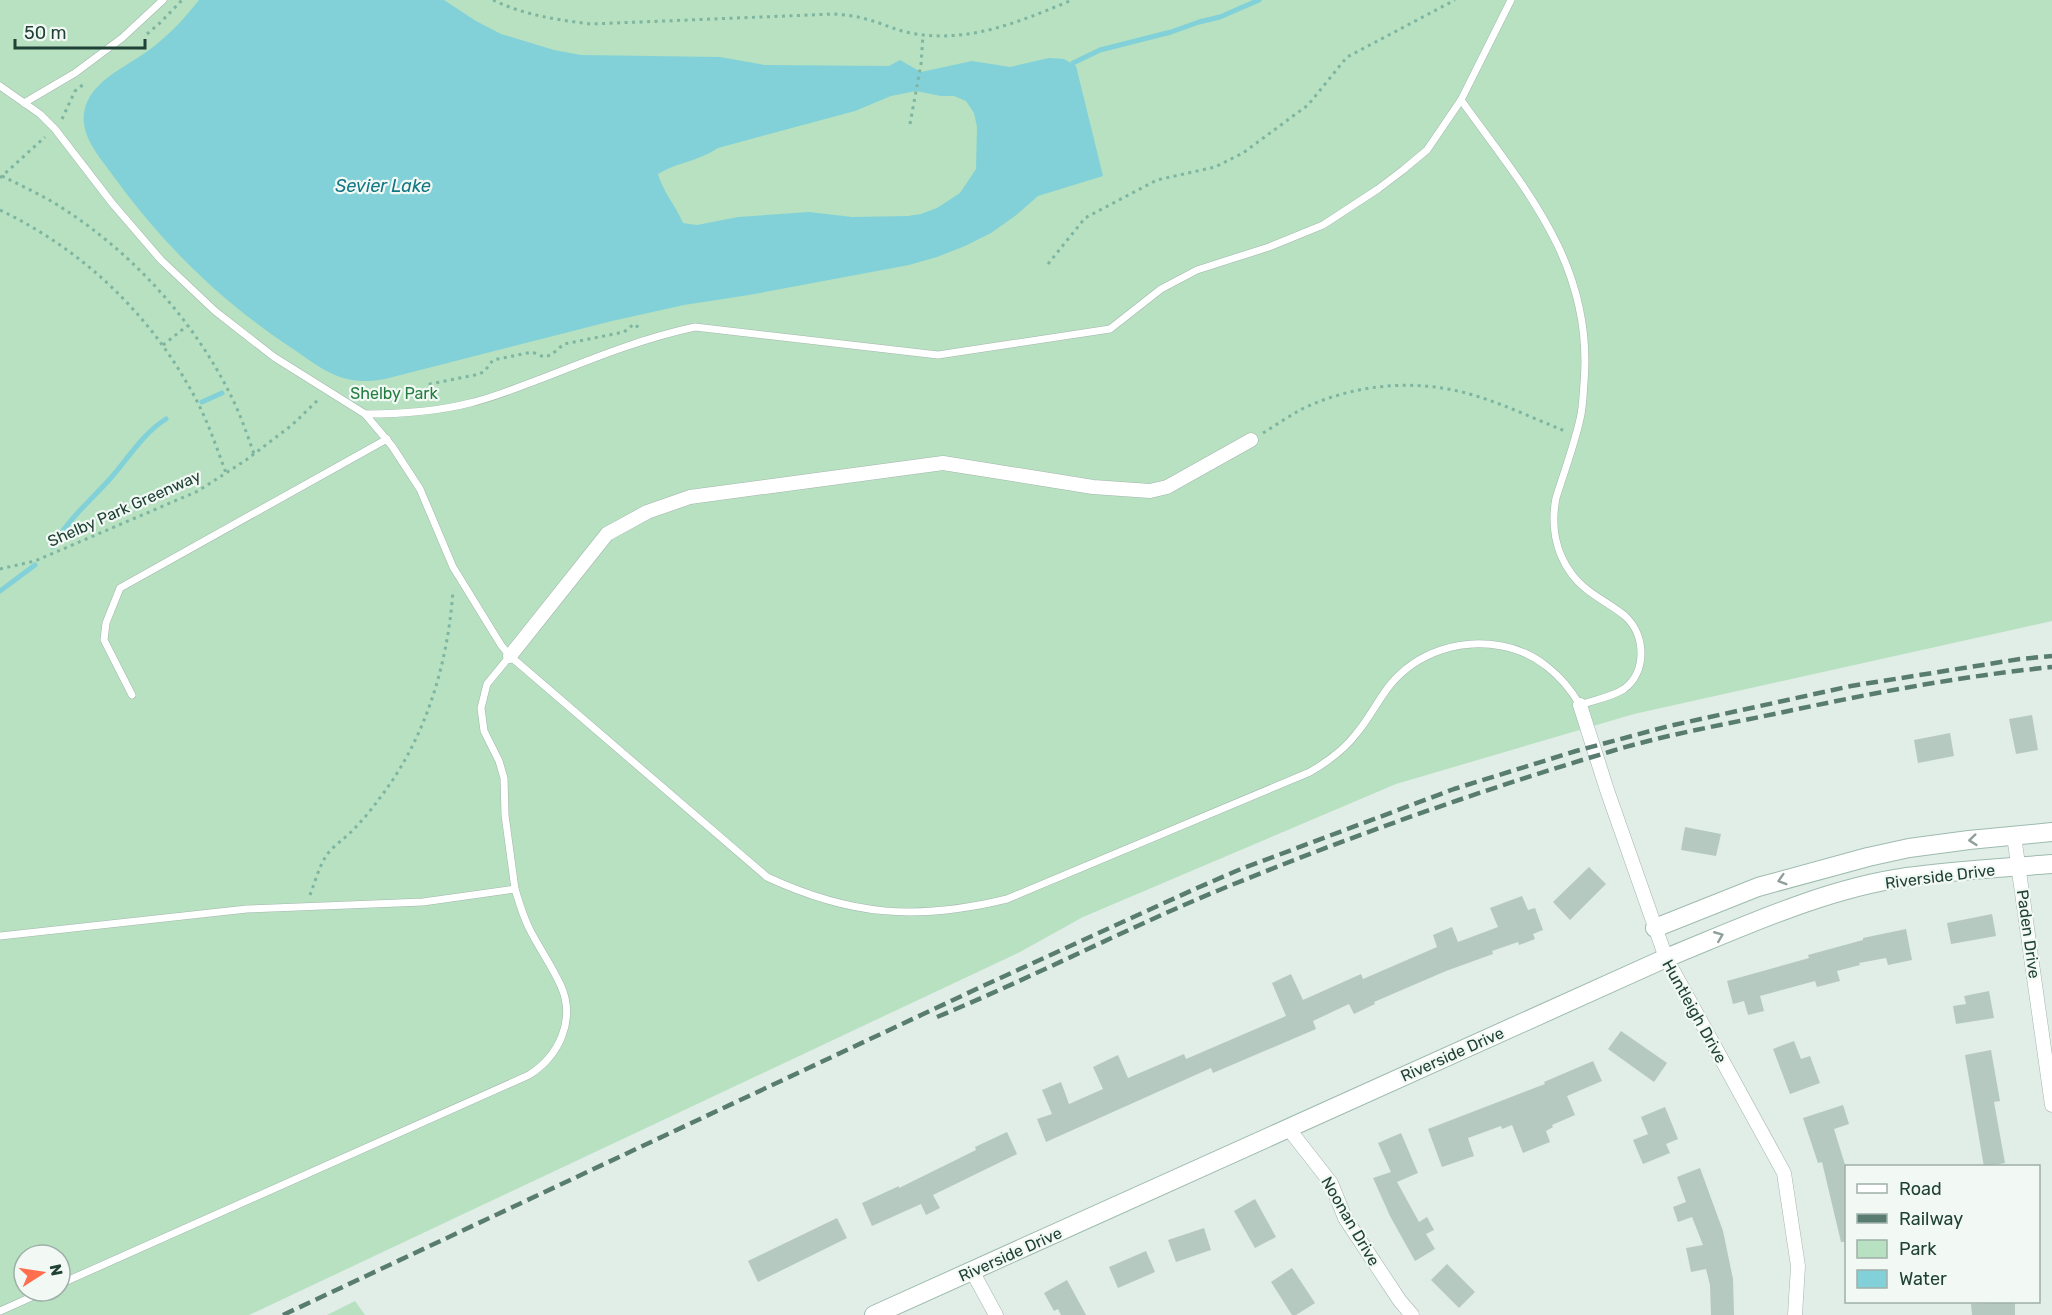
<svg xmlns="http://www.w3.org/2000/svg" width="2052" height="1315" font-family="Rubik,sans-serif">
  <rect width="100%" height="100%" fill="#e1ede7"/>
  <!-- green -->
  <g fill="#b7e1c0" fill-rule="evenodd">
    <path d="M0,0h2052v621l-418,93 -238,70 -313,133 -63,35 -771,363h-249zM24,1255h36v36h-36z"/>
    <polygon points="355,1301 365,1315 327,1315"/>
  </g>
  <!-- water -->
  <path fill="#82d1d9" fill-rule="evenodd" d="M444,0l32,21 25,13 53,16 27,5 139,2 45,8 124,1 11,-6 21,12 51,-11 38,6 39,-9 15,1 12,7 27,110 -65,20 -23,20 -24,17 -26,13 -28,11 -28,8 -160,30 -65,10 -72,16 -227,58c-15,3 -31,3 -45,-2 -17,-6 -32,-18 -47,-28 -70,-46 -130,-104 -179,-172 -14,-20 -33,-39 -30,-64 5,-35 51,-49 74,-70 16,-13 28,-27 41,-43zM916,91l25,5h13l12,5 8,12 3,14 -1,42 -16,24 -23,15 -16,6 -13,2 -56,1 -43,-5 -71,5 -41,8 -14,-2c-7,-17 -20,-31 -25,-49 19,-12 42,-13 60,-26l137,-37 36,-15z"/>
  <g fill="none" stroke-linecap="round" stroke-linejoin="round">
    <!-- stream -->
    <g stroke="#82d1d9" stroke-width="5">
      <polyline points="1073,63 1100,50 1171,32 1199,22 1220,17 1259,0"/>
      <polyline points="202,402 222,393"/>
      <path d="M53,547c13,-26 37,-46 56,-67 19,-21 33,-46 57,-61"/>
      <polyline points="0,591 35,565"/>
    </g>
  </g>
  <!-- building -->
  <g fill="#b6c9c0">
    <polygon points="2032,715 2038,750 2016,754 2009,719"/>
    <polygon points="1950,733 1954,756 1918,763 1914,740"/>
    <polygon points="1685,827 1721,834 1716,856 1681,850"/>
    <polygon points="1589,867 1606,884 1570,920 1553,902"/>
    <polygon points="1522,896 1528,910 1535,908 1543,930 1533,934 1535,939 1519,945 1518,942 1492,951 1493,954 1446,971 1374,1002 1375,1004 1354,1014 1349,1004 1313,1021 1316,1029 1213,1073 1211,1068 1046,1142 1037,1119 1052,1114 1042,1090 1061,1082 1069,1104 1103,1089 1093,1067 1118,1055 1128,1078 1184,1054 1186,1059 1286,1016 1272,983 1291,974 1303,1000 1361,974 1363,979 1437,947 1433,935 1452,927 1458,942 1498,927 1490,908"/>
    <polygon points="1992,914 1996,936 1951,944 1947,923"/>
    <polygon points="1906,929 1912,960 1888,965 1886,958 1859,963 1860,965 1837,971 1840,981 1817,987 1815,981 1760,996 1764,1011 1748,1015 1744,1001 1733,1004 1727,981 1809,958 1808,955 1863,940 1863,938"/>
    <polygon points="1989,991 1994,1018 1956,1024 1953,1006 1966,1004 1964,996"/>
    <polygon points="1621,1031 1667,1063 1654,1082 1608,1049"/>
    <polygon points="1794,1041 1801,1059 1810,1056 1820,1083 1790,1094 1773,1049"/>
    <polygon points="1991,1050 2000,1101 1994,1102 2005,1163 1984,1167 1965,1055"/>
    <polygon points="1593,1061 1602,1081 1567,1096 1575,1115 1552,1125 1553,1127 1546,1131 1550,1142 1523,1153 1512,1125 1502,1129 1501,1126 1468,1138 1474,1156 1442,1167 1428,1129 1545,1084 1544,1082"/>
    <polygon points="1843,1105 1849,1124 1834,1129 1846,1168 1846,1242 1841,1242 1822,1162 1818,1163 1803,1118"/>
    <polygon points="1665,1107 1678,1139 1666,1144 1670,1153 1643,1164 1633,1140 1648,1134 1641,1117"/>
    <polygon points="1007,1132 1017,1154 933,1195 940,1208 926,1215 921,1204 872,1226 862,1203 899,1186 899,1188 976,1150 975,1147"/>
    <polygon points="1401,1133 1418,1173 1397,1182 1419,1222 1427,1217 1434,1230 1426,1234 1435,1249 1415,1261 1390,1216 1373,1178 1391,1172 1378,1143"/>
    <polygon points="1700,1168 1723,1231 1733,1279 1734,1315 1711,1315 1710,1285 1706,1269 1691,1272 1686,1248 1703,1245 1692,1217 1678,1222 1673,1207 1686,1202 1677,1177"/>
    <polygon points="1255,1199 1276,1237 1255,1248 1234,1211"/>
    <polygon points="837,1218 847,1238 758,1282 748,1261"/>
    <polygon points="1204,1228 1211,1250 1176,1262 1168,1240"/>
    <polygon points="1146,1251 1155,1272 1118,1288 1109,1267"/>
    <polygon points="1447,1264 1475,1292 1459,1308 1431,1280"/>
    <polygon points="1292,1268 1315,1303 1296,1315 1292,1315 1271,1282"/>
    <polygon points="1067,1280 1086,1315 1061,1315 1058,1309 1054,1311 1044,1293"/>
    <polygon points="2015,1302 2015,1315 1972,1315 1971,1304"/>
  </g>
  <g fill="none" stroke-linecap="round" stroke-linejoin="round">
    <defs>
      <g id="lane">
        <path d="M0,86l40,28 15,15 57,74 49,57 54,51 59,46 91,57 27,32 28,43 33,78 48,78 9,11 257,221c84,39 150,44 240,22l303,-127c17,-10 34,-22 46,-38 13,-15 22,-34 34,-49 27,-33 71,-47 112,-39 34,6 61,30 78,59 14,-5 32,-8 44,-16 23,-17 22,-54 1,-73 -18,-15 -40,-23 -54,-43 -16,-22 -20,-49 -15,-75 8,-26 18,-52 24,-79 3,-12 3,-25 4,-36 10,-118 -59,-194 -123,-283"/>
        <polyline points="24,103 75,73 122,38 163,0"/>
        <path d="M365,414c36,0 70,-2 105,-11 25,-6 49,-16 73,-25 51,-20 100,-40 152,-51l243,28 172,-26 51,-40 36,-19 72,-23 54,-22 55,-36 25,-19 24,-20 34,-50 50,-100"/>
        <polyline points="510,656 487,684 481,708 484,731 499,761 504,778 505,815 515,889"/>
        <polyline points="132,695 104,640 106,623 120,588 387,439"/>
        <path d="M0,936l247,-27 176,-7 92,-13c4,13 8,27 14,39 10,20 23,38 32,58 15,34 -2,70 -32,89l-469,209"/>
        <polyline points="0,1311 45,1291"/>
      </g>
      <g id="street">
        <polyline points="510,656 607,534 647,512 690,497 943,463 1093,487 1150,491 1167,487 1251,440"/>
        <polyline points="1580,705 1607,790 1666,958 1784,1173 1798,1266 1795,1315"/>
        <polyline points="2014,836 2052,1105"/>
        <polyline points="1288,1128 1331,1183 1345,1218 1400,1301 1412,1315"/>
        <polyline points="972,1271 996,1315"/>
      </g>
      <g id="secondary">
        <polyline points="1655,928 1758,887 1868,857 1909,848 1969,840 2052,832"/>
        <path d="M874,1315l792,-357c77,-31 157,-69 241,-81 48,-7 97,-9 145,-13"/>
      </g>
    </defs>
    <!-- lane casing -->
    <use href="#lane" stroke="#a3b6ae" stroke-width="8"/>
    <!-- street casing -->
    <use href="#street" stroke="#a3b6ae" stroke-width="15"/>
    <!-- secondary casing -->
    <use href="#secondary" stroke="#9ebbaf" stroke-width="20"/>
    <!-- path -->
    <g stroke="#7eb5a1" stroke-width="3" stroke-dasharray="3 4.5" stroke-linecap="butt">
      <path d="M493,0c31,15 64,20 98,24l243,-10c11,1 22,2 32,5 16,4 29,11 44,14 58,11 109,-11 162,-33"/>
      <polyline points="147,34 161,22 182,0"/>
      <polyline points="62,119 75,91 85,83"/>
      <polyline points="910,124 921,64 923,35"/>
      <path d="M2,176c16,8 33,16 49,25 78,47 144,119 183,201 8,17 14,35 20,52"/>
      <polyline points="0,178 45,137"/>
      <path d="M0,210c79,38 145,99 188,175 17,28 27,58 38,88"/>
      <polyline points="1048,264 1085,218 1157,180 1215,167 1243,153 1308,105 1347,57 1455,0"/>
      <polyline points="163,345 187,326"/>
      <polyline points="432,400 430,384 475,375 484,372 493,360 532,352 544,357 551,355 564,344 624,332 634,324 642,330"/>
      <path d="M1263,433c13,-8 26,-17 39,-24 50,-24 107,-30 160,-17 36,9 70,26 103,39"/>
      <polyline points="0,569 35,561 198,491 246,460 292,425 320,398"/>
      <path d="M310,895c5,-13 9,-28 16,-39 6,-9 18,-17 26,-25 10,-10 19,-21 27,-32 46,-59 69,-134 74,-209"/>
    </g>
    <!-- lane -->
    <use href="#lane" stroke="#fff" stroke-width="7"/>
    <!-- street -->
    <use href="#street" stroke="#fff" stroke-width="14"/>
    <!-- secondary -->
    <use href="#secondary" stroke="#fff" stroke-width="18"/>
    <!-- rail -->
    <g stroke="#597c71" stroke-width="4.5" stroke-dasharray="12 6" stroke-linecap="butt">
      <path d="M937,1017c104,-43 203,-96 307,-137 121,-49 244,-92 368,-129 56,-17 115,-27 172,-39 88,-19 178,-36 268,-45"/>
      <polyline points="283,1315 985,985 1197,888 1241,869 1454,789 1576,751 1669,726 1851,686 2020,659 2052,656"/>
    </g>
  </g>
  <!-- one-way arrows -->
  <defs><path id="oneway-chevron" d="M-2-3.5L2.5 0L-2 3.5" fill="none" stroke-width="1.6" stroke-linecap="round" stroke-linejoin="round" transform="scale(1.5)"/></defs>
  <g stroke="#8fa09a">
    <use href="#oneway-chevron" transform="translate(1973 840) rotate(174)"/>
    <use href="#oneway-chevron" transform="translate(1782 880) rotate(163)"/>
    <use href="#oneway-chevron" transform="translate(1719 936) rotate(-22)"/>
  </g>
  <g text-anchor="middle" stroke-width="4.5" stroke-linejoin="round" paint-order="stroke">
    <!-- park labels -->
    <g font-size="16" fill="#247c41" stroke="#f2f9f5">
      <text x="394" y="399">Shelby Park</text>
    </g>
    <!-- street labels -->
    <g font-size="16" fill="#1f4136" stroke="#f2f9f5">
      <text transform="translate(124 508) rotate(-24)" y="6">Shelby Park Greenway</text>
      <text transform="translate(1940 876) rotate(-7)" y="6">Riverside Drive</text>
      <text transform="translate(2029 934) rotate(82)" y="6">Paden Drive</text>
      <text transform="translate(1695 1011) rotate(61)" y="6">Huntleigh Drive</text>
      <text transform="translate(1452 1054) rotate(-24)" y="6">Riverside Drive</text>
      <text transform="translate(1351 1221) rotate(60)" y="6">Noonan Drive</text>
      <text transform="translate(1010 1254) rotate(-24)" y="6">Riverside Drive</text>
    </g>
    <!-- water labels -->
    <g font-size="18" font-style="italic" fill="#127784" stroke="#f2f9f5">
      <text x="383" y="192">Sevier Lake</text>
    </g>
  </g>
  <!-- legend -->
  <rect x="1845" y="1165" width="195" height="138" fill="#f2f9f5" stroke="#9eafa9" stroke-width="1.5"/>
  <rect x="1857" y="1184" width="30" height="9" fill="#ffffff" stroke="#9eafa9" stroke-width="1.5"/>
  <text x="1899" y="1195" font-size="18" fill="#1f4136">Road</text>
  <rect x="1857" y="1214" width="30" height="9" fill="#597c71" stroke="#9eafa9" stroke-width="1.5"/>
  <text x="1899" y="1225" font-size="18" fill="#1f4136">Railway</text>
  <rect x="1857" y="1240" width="30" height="18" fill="#b7e1c0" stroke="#9eafa9" stroke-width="1.5"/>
  <text x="1899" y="1255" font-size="18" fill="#1f4136">Park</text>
  <rect x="1857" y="1270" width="30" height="18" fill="#82d1d9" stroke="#9eafa9" stroke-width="1.5"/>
  <text x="1899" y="1285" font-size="18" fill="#1f4136">Water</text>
  <!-- north arrow -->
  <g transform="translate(42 1273) rotate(78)"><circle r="28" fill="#f2f9f5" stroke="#9eafa9" stroke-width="1.5"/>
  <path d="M0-4.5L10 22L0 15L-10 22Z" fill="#ff6f4e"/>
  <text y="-9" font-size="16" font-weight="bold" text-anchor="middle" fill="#1f4136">N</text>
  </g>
  <!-- scale -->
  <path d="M15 39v9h130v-9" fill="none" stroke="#1f4136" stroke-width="3"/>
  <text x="24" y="39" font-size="18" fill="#1f4136" stroke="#f2f9f5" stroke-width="4.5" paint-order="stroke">50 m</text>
</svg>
